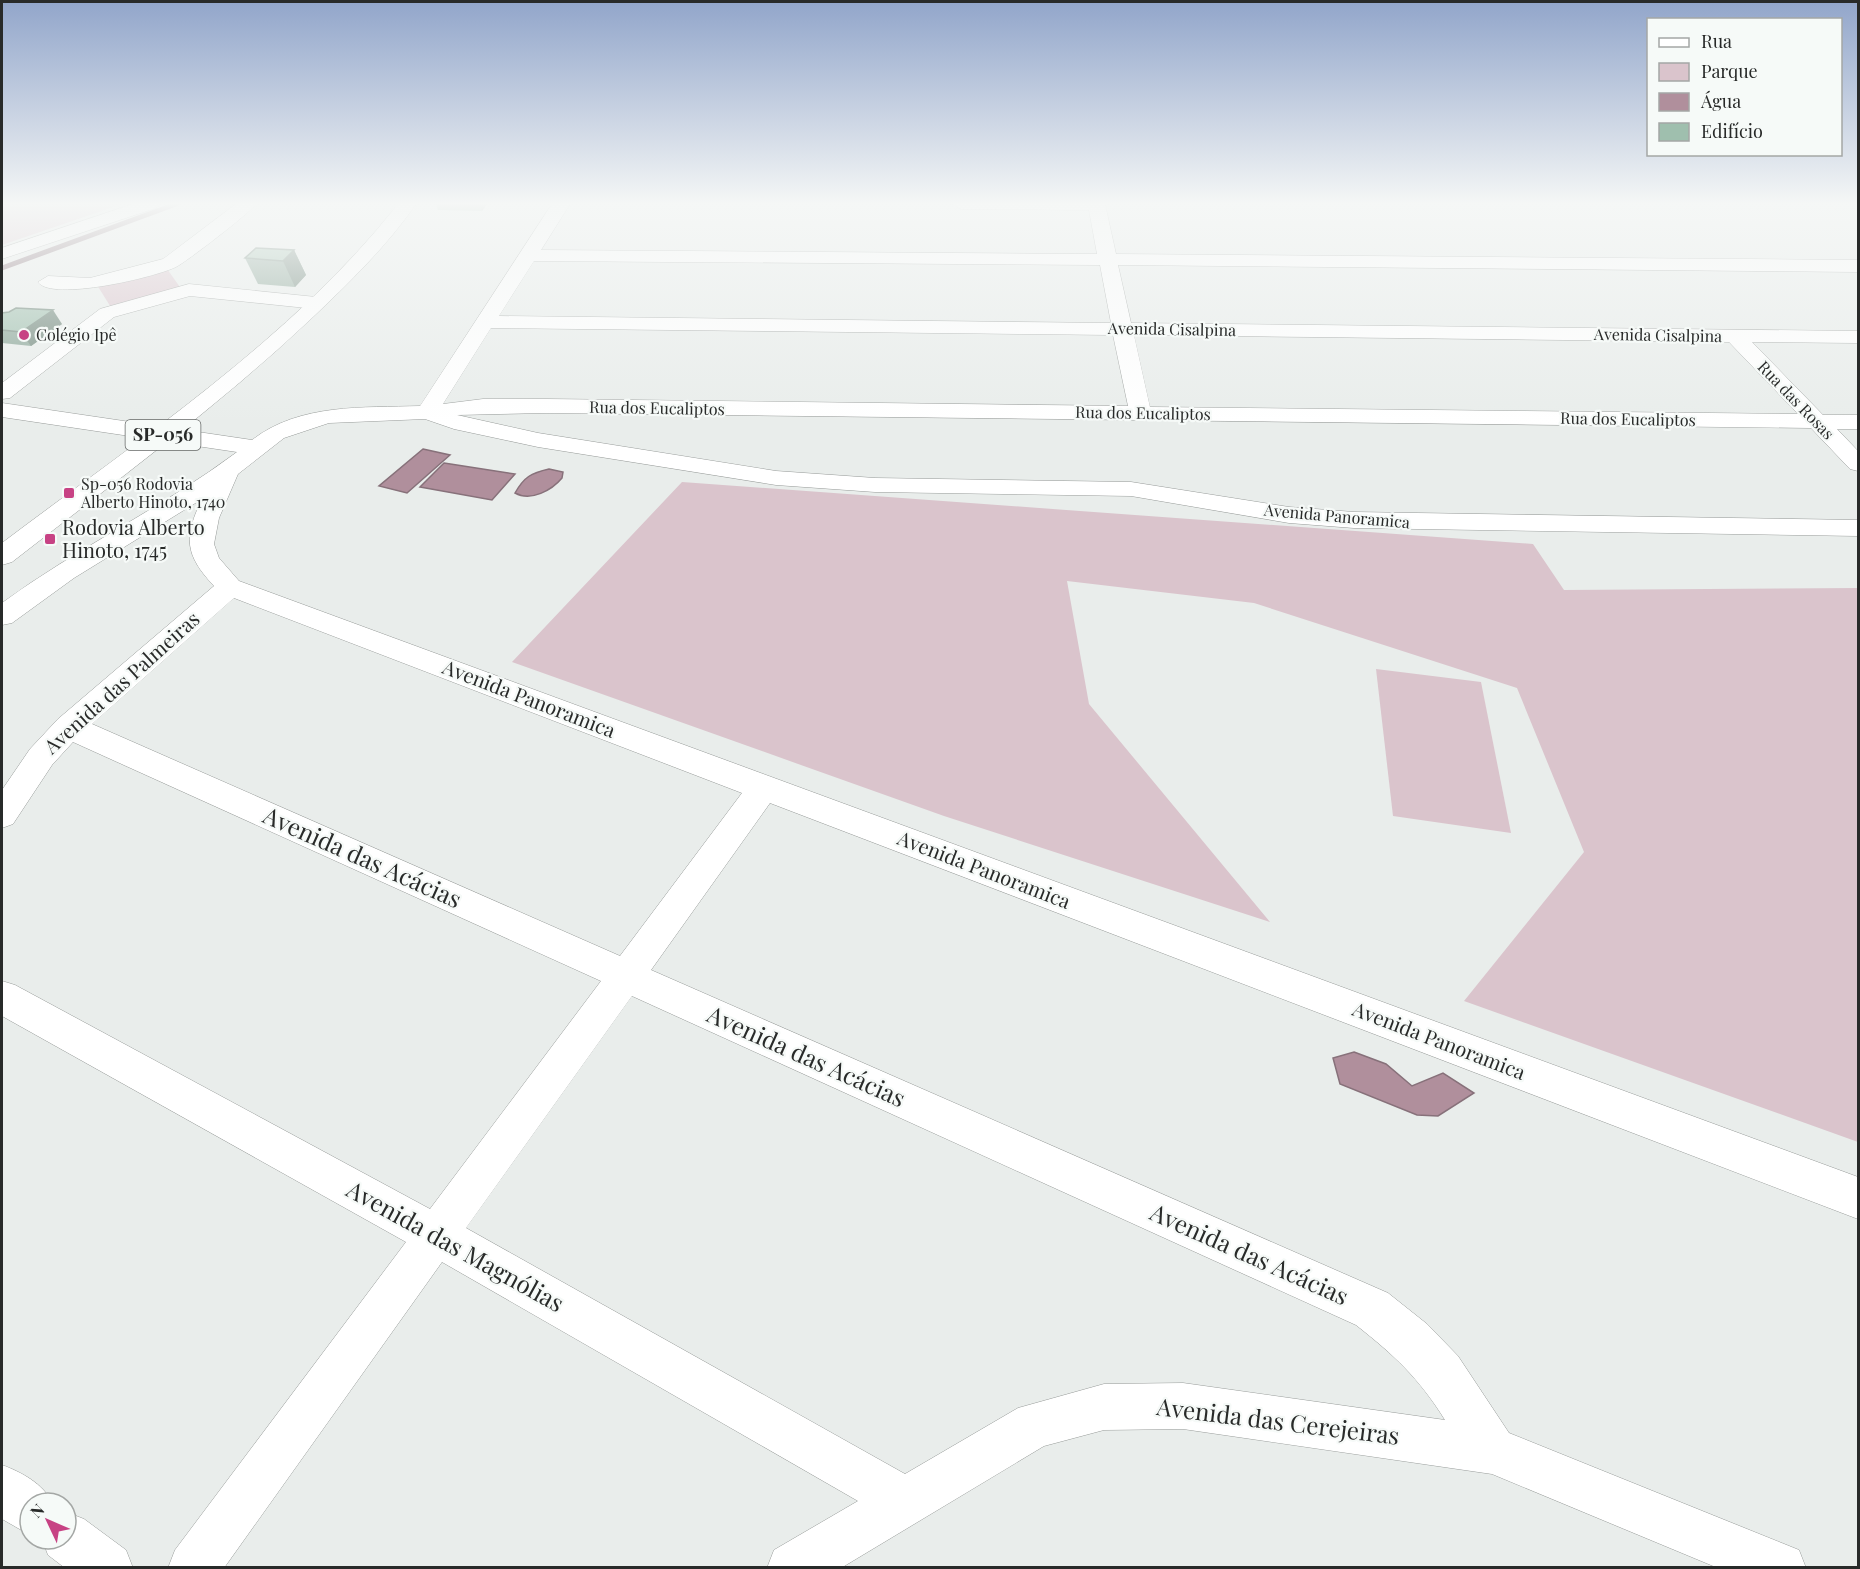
<svg xmlns="http://www.w3.org/2000/svg" width="1860" height="1569" font-family="'Playfair Display',serif">
  <rect width="100%" height="100%" fill="#e9edeb"/>
  <!-- green -->
  <g fill="#dac4cc">
    <polygon points="2,204 122,204 2,245"/>
    <polygon points="165,266 182,290 112,309 97,285"/>
    <polygon points="682,482 1533,544 1564,590 1858,588 1858,1142 1464,1001 1584,852 1517,688 1254,603 1067,581 1089,704 1270,922 944,816 512,662"/>
    <polygon points="1376,669 1481,682 1511,833 1393,816"/>
  </g>
  <!-- water -->
  <g fill="#b08f9c" stroke="#87717a" stroke-width="1.5">
    <polygon points="423,449 450,455 407,493 379,486"/>
    <polygon points="444,463 515,474 492,500 420,487"/>
    <path d="M549,469l14,3 -1,6c-10,12 -31,24 -47,15 9,-16 16,-20 34,-24z"/>
    <polygon points="1354,1052 1386,1064 1412,1086 1443,1073 1474,1093 1438,1116 1417,1115 1340,1084 1333,1058"/>
  </g>
  <g fill="none" stroke-linecap="round" stroke-linejoin="round">
    <!-- stream -->
    <polyline stroke="#87717a" stroke-width="5" points="2,268 176,204"/>
    <defs>
      <g id="minor">
        <polygon points="133,204 159,204 156,208 2,259 2,248"/>
        <path d="M236,204h20c-6,9 -70,58 -80,63 -20,10 -124,35 -138,15l10,-6 42,2 73,-19z"/>
        <polygon points="397,204 416,204 407,209"/>
        <path d="M552,204h18l-29,46 556,4 -8,-44 -128,-1 -9,-5h153l11,50 742,6v12l-740,-7 13,58 727,8v12l-106,-1 71,73h35v14h-21l21,22v20l-8,-2 -39,-41 -1264,-15 -90,2 81,18 238,38 99,7 256,4 158,25 65,5 504,8v16l-504,-8 -65,-5 -158,-27 -256,-4 -99,-7 -238,-38 -84,-18 -29,-10 -96,4 -45,15 -46,36 -19,44 -5,26 5,14 20,23 1619,596v42l-1088,-416 -119,167 737,323 39,31 31,32 51,77 290,117 7,18h-88l-226,-94 -309,-45 -79,1 -60,16 -203,122h-74l7,-18 84,-49 -416,-239 -218,306h-56l7,-18 231,-308 -404,-226v-35l13,4 415,224 171,-228 -528,-239 -21,23 -39,59 -11,4v-38l28,-41 28,-30 156,-133c-30,-32 -30,-49 -12,-87l-128,79 -62,45 -10,2v-22c75,-55 160,-95 235,-151l-235,-35v-14l250,37c48,-37 111,-32 168,-34zM534,261l566,4 11,58 -612,-7zM491,328l622,7 15,71 -581,-7h-64l-40,5zM1134,335l595,7 69,72 -648,-7zM234,598l508,195 -122,163 -528,-232zM632,996l724,329c38,30 63,53 89,95l-262,-37 -79,1 -86,24 -113,66 -439,-246z"/>
        <polygon points="189,284 316,297 326,303 316,309 190,296 114,317 10,398 2,399 2,383 100,309"/>
        <path d="M2,1465c19,7 42,19 50,38h-22v32l-28,-16z"/>
        <polygon points="66,1512 84,1519 126,1550 133,1568 65,1568 48,1555 42,1539 66,1539"/>
      </g>
      <path id="major" d="M398,204h18c-29,42 -67,79 -104,114 -94,89 -199,165 -300,244l-10,3v-22c135,-102 290,-204 396,-339z"/>
    </defs>
    <!-- minor casing -->
    <use href="#minor" stroke="#979b99" stroke-width="1"/>
    <!-- major casing -->
    <use href="#major" stroke="#979b99" stroke-width="1"/>
    <!-- minor -->
    <use href="#minor" fill="#fff" fill-rule="evenodd"/>
    <!-- major -->
    <use href="#major" fill="#fff" fill-rule="evenodd"/>
  </g>
  <!-- wall -->
  <g fill="#89a496">
    <polygon points="436,204 487,204 482,211 438,210"/>
    <polygon points="294,250 306,275 295,287 258,284 245,258"/>
    <polygon points="2,313 62,324 31,346 2,343"/>
  </g>
  <!-- shaded-wall -->
  <g fill="#6f867a">
    <polygon points="480,204 487,204 482,211"/>
    <polygon points="294,250 306,275 295,287 283,261"/>
    <polygon points="53,310 62,324 31,346 21,332"/>
  </g>
  <!-- building -->
  <g fill="#9fbfae" stroke="#6f867a" stroke-width="1.5">
    <polygon points="256,248 294,250 283,261 245,258"/>
    <polygon points="16,308 53,310 21,332 2,330 2,313 9,312"/>
  </g>
  <!-- sky -->
  <linearGradient id="sky" x2="0" y2="1"><stop stop-color="#91a5ca"/><stop offset="0.48" stop-color="#f5f7f6"/><stop offset="1" stop-color="#f5f7f6" stop-opacity="0"/></linearGradient>
  <rect width="1860" height="424" fill="url(#sky)"/>
  <!-- markers -->
  <g fill="#c74284" stroke="#f6faf8" stroke-width="2">
    <circle cx="24" cy="335" r="6"/>
    <rect x="63" y="487" width="12" height="12" rx="3"/>
    <rect x="44" y="533" width="12" height="12" rx="3"/>
  </g>
  <g text-anchor="middle" stroke-width="4.5" stroke-linejoin="round" paint-order="stroke">
    <!-- far-street labels -->
    <g font-size="16" fill="#282a29" stroke="#f6faf8">
      <text transform="translate(1172 329) rotate(1)" y="6">Avenida Cisalpina</text>
      <text transform="translate(1658 335) rotate(1)" y="6">Avenida Cisalpina</text>
      <text transform="translate(1796 400) rotate(46)" y="6">Rua das Rosas</text>
      <text transform="translate(657 408) rotate(1)" y="6">Rua dos Eucaliptos</text>
      <text transform="translate(1143 413) rotate(1)" y="6">Rua dos Eucaliptos</text>
      <text transform="translate(1628 419) rotate(1)" y="6">Rua dos Eucaliptos</text>
      <text transform="translate(1337 516) rotate(5)" y="6">Avenida Panoramica</text>
    </g>
    <!-- far-poi labels -->
    <g font-size="16" fill="#282a29" stroke="#f6faf8" text-anchor="start">
      <text x="36" y="341">Colégio Ipê</text>
      <text x="81" y="490">Sp-056 Rodovia<tspan x="81" dy="18">Alberto Hinoto, 1740</tspan></text>
    </g>
    <!-- shield labels -->
    <rect fill="#f6faf8" stroke="#666867" stroke-width="1.5" x="125.5" y="420" width="75" height="30" rx="4.5"/>
    <g font-size="18" font-weight="bold" fill="#282a29">
      <text x="163" y="441">SP-056</text>
    </g>
    <!-- poi labels -->
    <g font-size="20" fill="#282a29" stroke="#f6faf8" text-anchor="start">
      <text x="62" y="535">Rodovia Alberto<tspan x="62" dy="23">Hinoto, 1745</tspan></text>
    </g>
    <!-- street labels -->
    <g font-size="20" fill="#282a29" stroke="#f6faf8">
      <text transform="translate(122 683) rotate(-42)" y="7">Avenida das Palmeiras</text>
      <text transform="translate(529 699) rotate(21)" y="7">Avenida Panoramica</text>
      <text transform="translate(984 870) rotate(21)" y="7">Avenida Panoramica</text>
      <text transform="translate(1439 1041) rotate(21)" y="7">Avenida Panoramica</text>
    </g>
    <!-- near-street labels -->
    <g font-size="24" fill="#282a29" stroke="#f6faf8">
      <text transform="translate(362 858) rotate(24)" y="8">Avenida das Acácias</text>
      <text transform="translate(806 1057) rotate(24)" y="8">Avenida das Acácias</text>
      <text transform="translate(455 1247) rotate(29)" y="8">Avenida das Magnólias</text>
      <text transform="translate(1249 1255) rotate(24)" y="8">Avenida das Acácias</text>
      <text transform="translate(1278 1422) rotate(7)" y="8">Avenida das Cerejeiras</text>
    </g>
  </g>
  <!-- border -->
  <rect width="1860" height="1569" fill="none" stroke="#282a29" stroke-width="6"/>
  <!-- legend -->
  <rect x="1647" y="18" width="195" height="138" fill="#f6faf8" stroke="#a4a7a5" stroke-width="1.5"/>
  <rect x="1659" y="38" width="30" height="9" fill="#ffffff" stroke="#a4a7a5" stroke-width="1.5"/>
  <text x="1701" y="48" font-size="18" fill="#282a29">Rua</text>
  <rect x="1659" y="63" width="30" height="18" fill="#dac4cc" stroke="#a4a7a5" stroke-width="1.5"/>
  <text x="1701" y="78" font-size="18" fill="#282a29">Parque</text>
  <rect x="1659" y="93" width="30" height="18" fill="#b08f9c" stroke="#a4a7a5" stroke-width="1.5"/>
  <text x="1701" y="108" font-size="18" fill="#282a29">Água</text>
  <rect x="1659" y="123" width="30" height="18" fill="#9fbfae" stroke="#a4a7a5" stroke-width="1.5"/>
  <text x="1701" y="138" font-size="18" fill="#282a29">Edifício</text>
  <!-- north arrow -->
  <g transform="translate(48 1521) rotate(314)"><circle r="28" fill="#f6faf8" stroke="#a4a7a5" stroke-width="1.5"/>
  <path d="M0-4.5L10 22L0 15L-10 22Z" fill="#c74284"/>
  <text y="-9" font-size="16" font-weight="bold" text-anchor="middle" fill="#282a29">N</text>
  </g>
</svg>
